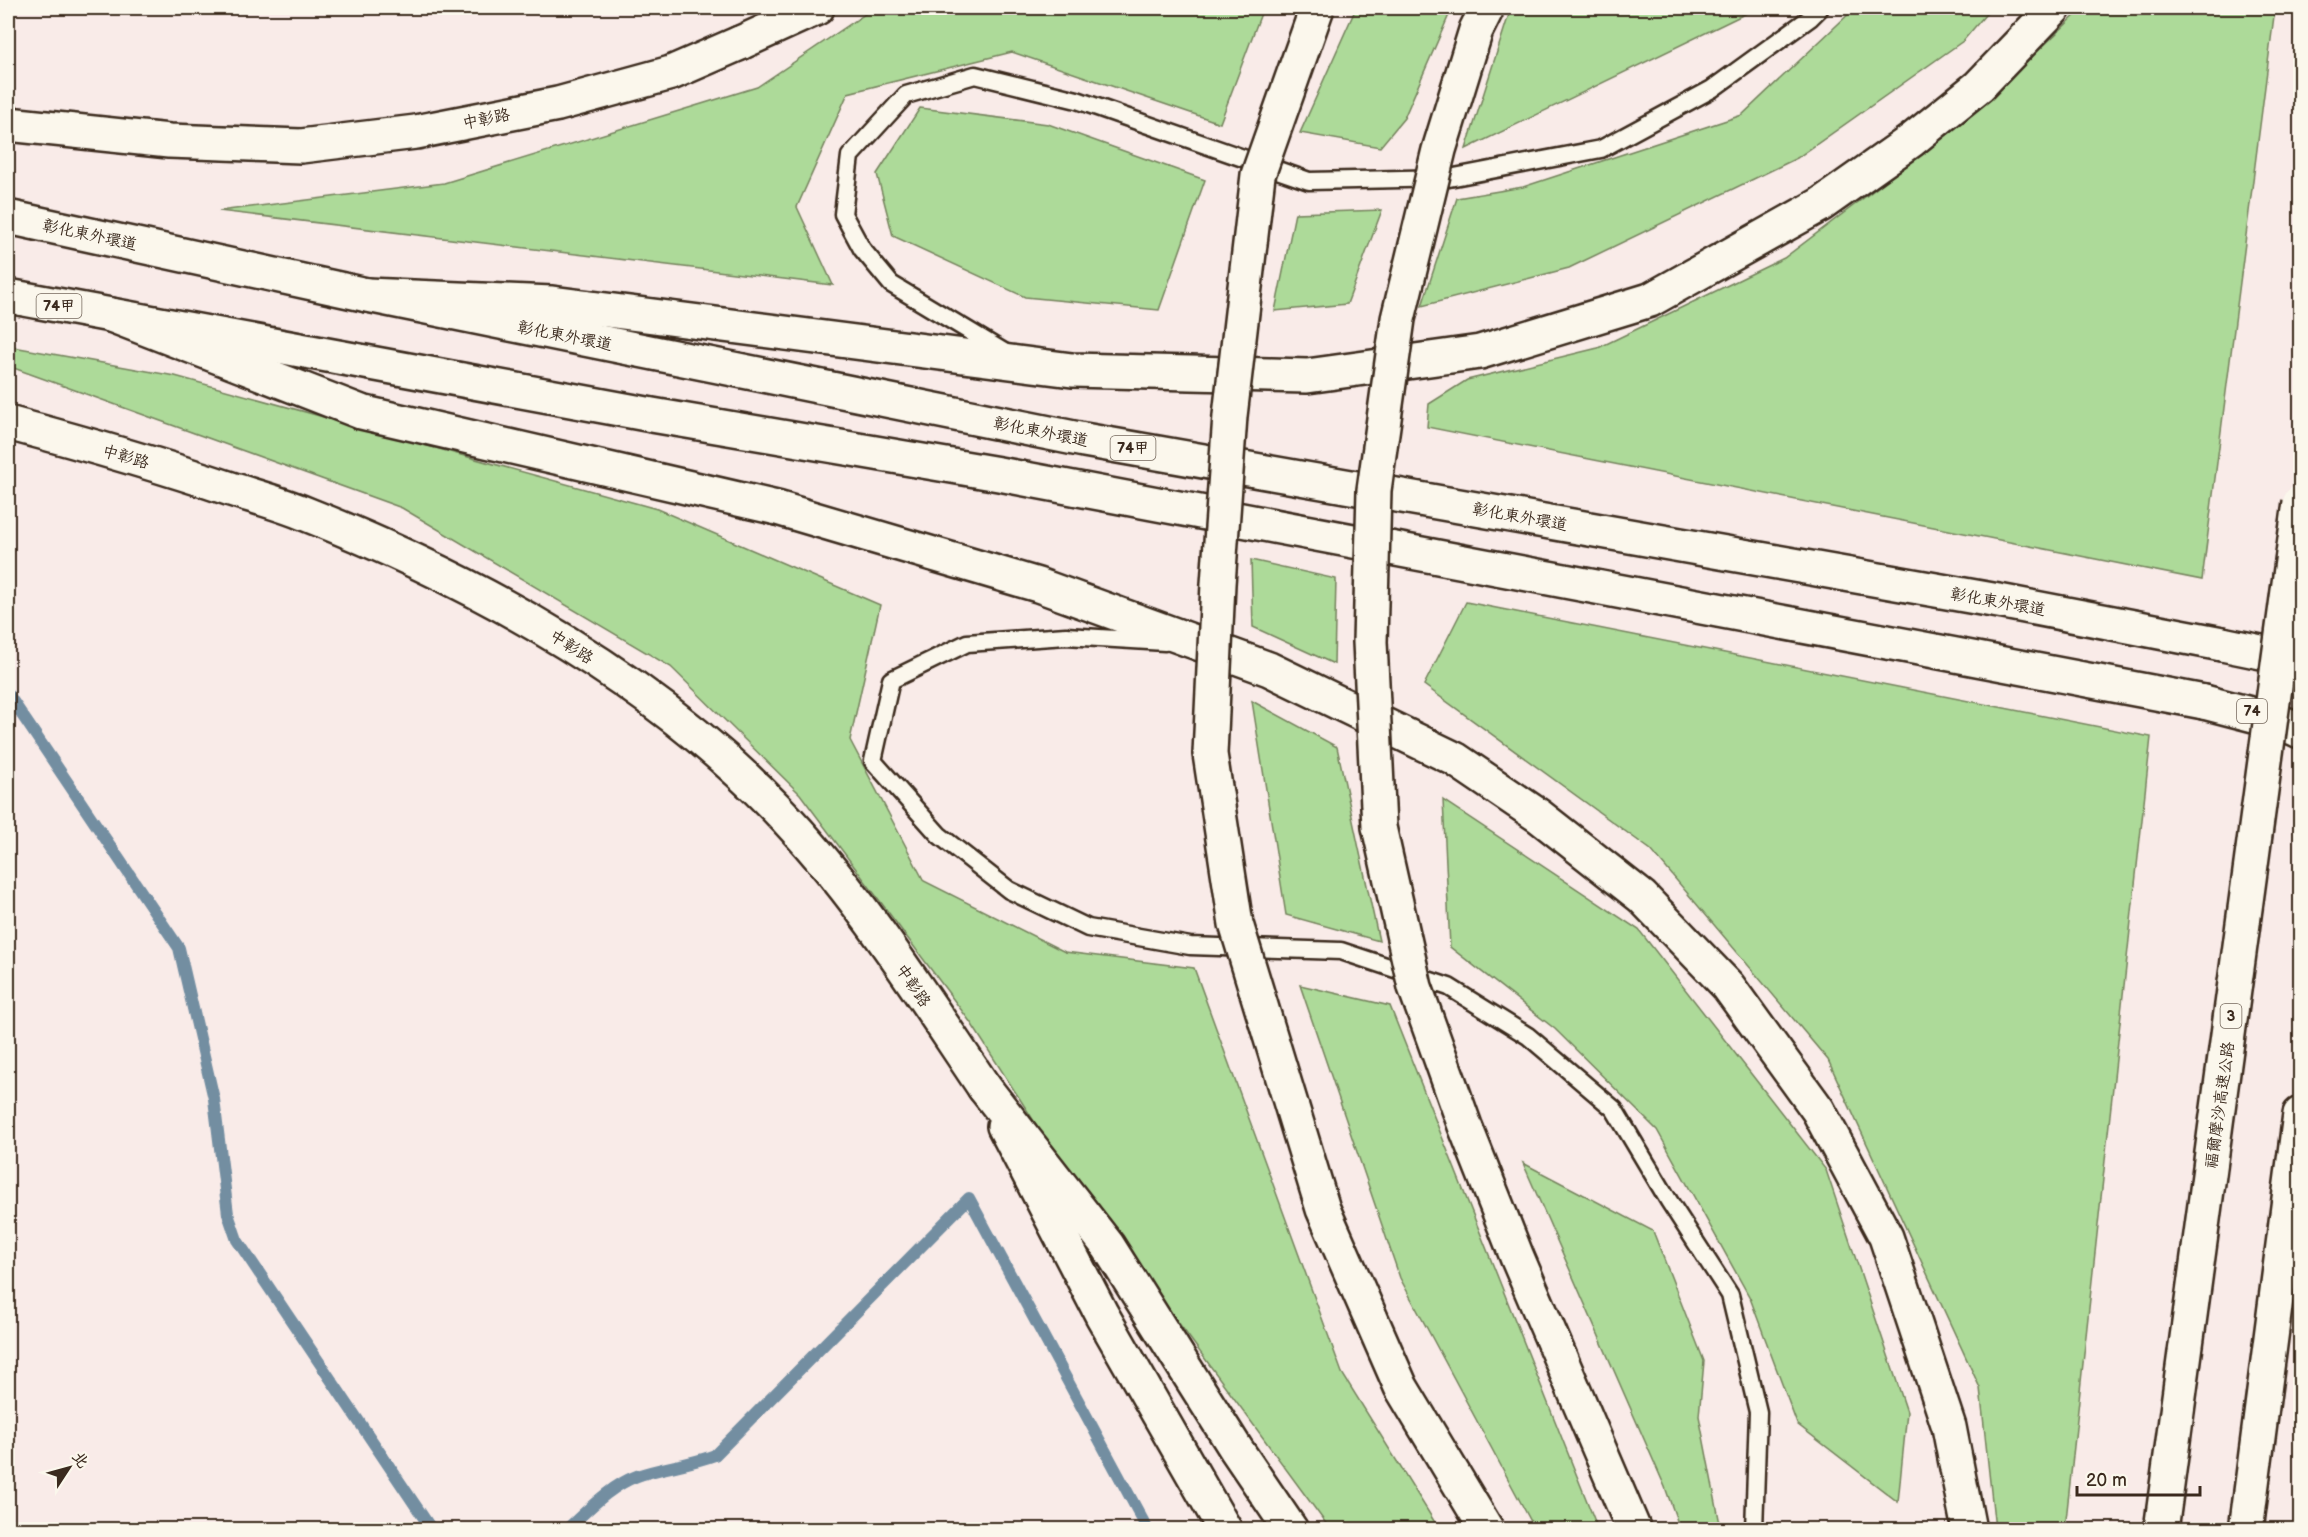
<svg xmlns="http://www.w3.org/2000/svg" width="2308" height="1537" font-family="'Balsamiq Sans','LXGW WenKai TC',sans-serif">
  <rect width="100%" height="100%" fill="#f9ebe8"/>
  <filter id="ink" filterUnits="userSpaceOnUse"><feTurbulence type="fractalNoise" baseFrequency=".0167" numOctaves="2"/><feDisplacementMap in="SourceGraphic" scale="12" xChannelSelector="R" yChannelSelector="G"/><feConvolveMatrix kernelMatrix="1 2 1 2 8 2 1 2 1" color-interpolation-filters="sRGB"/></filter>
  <g filter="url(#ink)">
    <!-- green -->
    <g fill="#adda99" stroke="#74825c" stroke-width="1.5">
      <polygon points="874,8 1263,8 1220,123 1012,52 848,93 797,207 833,285 219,211 444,183 757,87"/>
      <polygon points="1356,8 1452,8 1404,118 1380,147 1300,133"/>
      <polygon points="1511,8 1757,8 1466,149"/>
      <polygon points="1855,8 1991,8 1963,41 1797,158 1569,268 1422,306 1457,198 1523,187 1742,115"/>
      <polygon points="2083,8 2275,8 2202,580 1427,427 1429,404 1467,380 1598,348 1784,258 1964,122"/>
      <polygon points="920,108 1048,124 1205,180 1159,310 1025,297 893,236 877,174"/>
      <polygon points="1382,210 1347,304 1275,311 1295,213"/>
      <polygon points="8,346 175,376 657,509 880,605 850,740 924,881 1065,952 1194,968 1342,1373 1439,1529 1330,1529 1059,1160 971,1023 800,794 671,667 402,508 8,366"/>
      <polygon points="1251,560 1336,579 1334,664 1253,627"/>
      <polygon points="1466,602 2151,737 2065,1529 1995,1529 1980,1388 1828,1060 1651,850 1424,685"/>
      <polygon points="1252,701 1337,747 1379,941 1286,915"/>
      <polygon points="1443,800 1639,930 1826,1170 1907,1412 1898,1502 1797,1424 1750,1298 1657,1130 1555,1029 1450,947"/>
      <polygon points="1300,985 1390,1006 1598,1529 1535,1529 1400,1278"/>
      <polygon points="1523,1163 1653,1231 1704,1361 1699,1416 1721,1529 1680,1529 1665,1487"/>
    </g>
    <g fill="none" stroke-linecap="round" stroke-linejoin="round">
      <!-- stream -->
      <g stroke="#738ea1" stroke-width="12">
        <polyline points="8,694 179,948 214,1099 228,1214 237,1240 432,1530"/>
        <path d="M566,1530c22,-20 44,-44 71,-54 25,-9 52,-11 78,-21l254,-257 179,332"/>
      </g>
      <defs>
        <g id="lane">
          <polyline points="1009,355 891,284 862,249 843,214 850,156 906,95 975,75 1077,100 1309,181 1449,178 1601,149 1712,89 1810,18 1820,8"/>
          <polyline points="1165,642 1066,636 967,643 891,680 873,761 939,835 1009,890 1088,928 1190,946 1341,951 1449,987 1528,1036 1614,1109 1669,1201 1730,1295 1758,1412 1754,1530"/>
        </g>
        <polyline id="street" points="1004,1126 1102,1315 1225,1530"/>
        <g id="secondary">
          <polyline points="8,124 169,141 301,146 416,132 558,104 671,73 740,43"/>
          <path d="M8,423c75,20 149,41 223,66 25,8 51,15 75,25 172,68 339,160 469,293 81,83 144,184 209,280"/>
        </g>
        <g id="primary">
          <polyline points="8,217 367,295 1084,440 2004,602 2222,644"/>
          <polyline points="8,296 652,415 999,474 2204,702"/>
        </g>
        <g id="highway">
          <polyline points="740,43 817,8"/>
          <polyline points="367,295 552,303 1072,370 1307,376 1480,352 1650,300 1820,205 1912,140 1979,86 2054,8"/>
          <polyline points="111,315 361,412 777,508 1038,585 1269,669 1455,759 1539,816 1642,897 1728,986 1818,1110 1886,1237 1949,1427 1969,1530"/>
          <polyline points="2222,644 2300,660"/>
          <polyline points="2204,702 2281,722 2300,731"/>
          <polyline points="984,1087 1108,1246 1236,1449 1291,1530"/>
          <polyline points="2246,1530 2300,1114"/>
        </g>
      </defs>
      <!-- lane casing -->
      <use href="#lane" stroke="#3b2a1e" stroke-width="21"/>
      <!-- street casing -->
      <use href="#street" stroke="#3b2a1e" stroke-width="38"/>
      <!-- secondary casing -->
      <use href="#secondary" stroke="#3b2a1e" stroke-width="38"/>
      <!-- primary casing -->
      <use href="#primary" stroke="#3b2a1e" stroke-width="38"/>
      <!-- highway casing -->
      <use href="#highway" stroke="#3b2a1e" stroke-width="38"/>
      <!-- lane -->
      <use href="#lane" stroke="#fbf7ec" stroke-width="16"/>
      <!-- street -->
      <use href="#street" stroke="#fbf7ec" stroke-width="33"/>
      <!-- secondary -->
      <use href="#secondary" stroke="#fbf7ec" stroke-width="33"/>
      <!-- primary -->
      <use href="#primary" stroke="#fbf7ec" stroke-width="33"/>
      <!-- highway -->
      <use href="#highway" stroke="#fbf7ec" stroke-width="33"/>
      <defs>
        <g id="highway-bridge">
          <polyline points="1317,8 1258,175 1230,416 1218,584 1210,754 1236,924 1323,1209 1401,1387 1487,1530"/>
          <polyline points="1487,8 1476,30 1439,150 1398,319 1374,490 1370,642 1379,827 1415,987 1465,1126 1517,1257 1634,1530"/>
          <polyline points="2161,1530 2300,502"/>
        </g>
      </defs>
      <!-- highway-bridge casing -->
      <use href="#highway-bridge" stroke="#3b2a1e" stroke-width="38" stroke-linecap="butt"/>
      <!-- highway-bridge -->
      <use href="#highway-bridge" stroke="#fbf7ec" stroke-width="33"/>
    </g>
  </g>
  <g text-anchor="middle" stroke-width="4.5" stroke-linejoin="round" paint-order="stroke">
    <!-- shield labels -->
    <g fill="#fbf7ec" stroke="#75685c" stroke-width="1.5">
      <rect x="36.5" y="294" width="45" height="24" rx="4.5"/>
      <rect x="1110.5" y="436" width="45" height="24" rx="4.5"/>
      <rect x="2237" y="699" width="30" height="24" rx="4.5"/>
      <rect x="2220.5" y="1004" width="21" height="24" rx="4.5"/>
    </g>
    <g font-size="15" font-weight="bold" fill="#3b2a1e">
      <text x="59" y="311">74甲</text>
      <text x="1133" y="453">74甲</text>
      <text x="2252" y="716">74</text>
      <text x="2231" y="1021">3</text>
    </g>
    <!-- street labels -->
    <g font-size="16" fill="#3b2a1e" stroke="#fbf7ec">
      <text transform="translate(486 118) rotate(-11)" y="6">中彰路</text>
      <text transform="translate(90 234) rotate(12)" y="6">彰化東外環道</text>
      <text transform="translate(565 335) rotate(11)" y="6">彰化東外環道</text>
      <text transform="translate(1041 431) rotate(11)" y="6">彰化東外環道</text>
      <text transform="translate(126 456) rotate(16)" y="6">中彰路</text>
      <text transform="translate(1520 516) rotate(10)" y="6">彰化東外環道</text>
      <text transform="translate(1998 601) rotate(10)" y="6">彰化東外環道</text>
      <text transform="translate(572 646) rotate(33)" y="6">中彰路</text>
      <text transform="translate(914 985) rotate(56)" y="6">中彰路</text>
      <text transform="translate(2219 1105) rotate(-82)" y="6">福爾摩沙高速公路</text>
    </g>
  </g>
  <!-- margin -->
  <rect width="2308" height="1537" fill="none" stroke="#fbf7ec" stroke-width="30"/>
  <rect x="15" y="15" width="2278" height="1507" fill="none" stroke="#3b2a1e" stroke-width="2" filter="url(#ink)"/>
  <!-- north arrow -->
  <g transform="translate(69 1468) rotate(54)" stroke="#fbf7ec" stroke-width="4.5" paint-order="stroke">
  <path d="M0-4.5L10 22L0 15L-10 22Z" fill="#3b2a1e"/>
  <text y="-9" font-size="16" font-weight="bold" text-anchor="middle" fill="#3b2a1e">北</text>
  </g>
  <!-- scale -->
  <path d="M2077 1486v9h123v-9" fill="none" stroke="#3b2a1e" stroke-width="3"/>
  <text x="2086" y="1486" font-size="18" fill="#3b2a1e" stroke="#fbf7ec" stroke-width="4.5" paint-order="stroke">20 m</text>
</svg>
